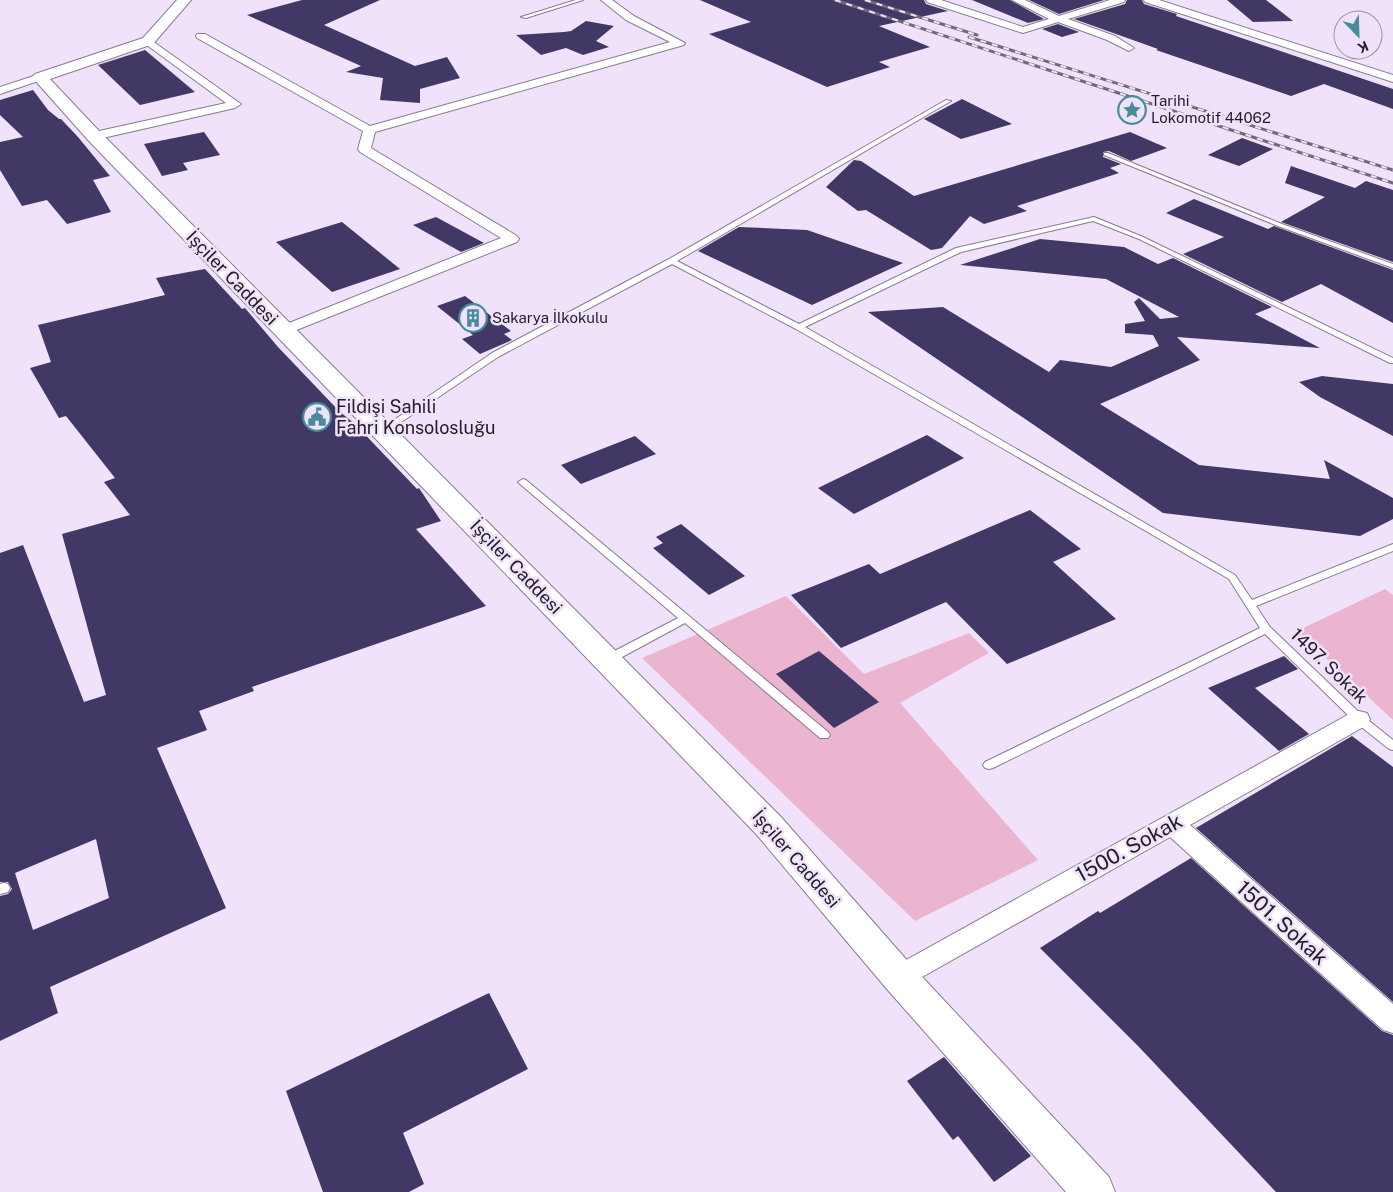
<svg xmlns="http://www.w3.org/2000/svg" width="1393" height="1192" font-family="'Public Sans',sans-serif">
  <rect width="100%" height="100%" fill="#efe2fa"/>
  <!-- green -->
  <g fill="#ecb5cf">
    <polygon points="1385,589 1393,595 1393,720 1297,631"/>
    <polygon points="786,596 864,674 969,633 989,653 900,703 1038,860 915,921 642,658"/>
  </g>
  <!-- building -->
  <g fill="#413866" fill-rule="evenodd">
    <polygon points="302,0 380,0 324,25 415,66 447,57 460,78 420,89 420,103 380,100 383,78 346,72 361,66 247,15"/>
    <polygon points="700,0 924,0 926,4 948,11 879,26 930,47 879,62 890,67 827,87 709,34 751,22"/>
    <polygon points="972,0 1010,0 1044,19 1028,23"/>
    <polygon points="1029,0 1104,0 1059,14"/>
    <polygon points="1127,0 1142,0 1144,4 1177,14 1176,16 1393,89 1393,109 1324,84 1291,96 1156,50 1158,49 1074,19 1125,4"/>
    <polygon points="1227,0 1266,0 1293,21 1253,22"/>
    <polygon points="586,21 614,26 596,41 609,47 583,55 566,48 541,55 516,35 564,32 571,31"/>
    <polygon points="1058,24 1079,32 1062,37 1042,29"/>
    <polygon points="145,50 195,92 140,105 98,65"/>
    <polygon points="33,90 48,110 59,119 61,119 78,137 110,176 93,180 111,212 67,224 47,200 22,206 0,170 0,142 23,137 0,115 0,100"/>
    <polygon points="962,99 1012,124 961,139 924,119"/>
    <polygon points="204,132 220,155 183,163 188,170 162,176 144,144"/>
    <polygon points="1130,132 1167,148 1131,161 1109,151 1103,152 1103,157 1121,164 1110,168 1119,173 1017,206 1027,211 984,224 970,216 942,248 937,249 931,250 866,210 858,211 826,187 854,160 861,161 914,196"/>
    <polygon points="1242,138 1273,149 1239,166 1208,155"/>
    <polygon points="1291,166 1355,188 1366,181 1393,190 1393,262 1281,222 1325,197 1285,183"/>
    <polygon points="1194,199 1268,229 1274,226 1393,270 1393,323 1321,284 1282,302 1183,254 1224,237 1166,213"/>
    <polygon points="436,217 484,243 461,252 413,225"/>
    <polygon points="342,222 400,269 332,292 276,242"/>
    <polygon points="739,227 807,230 903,263 812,305 698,251"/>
    <polygon points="1040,239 1124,247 1158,264 1173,258 1272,307 1255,314 1320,348 1177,337 1200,360 1100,404 1199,465 1330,479 1324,460 1393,498 1393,519 1360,536 1163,513 868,312 943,307 1049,372 1060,360 1111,367 1159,346 1153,335 1125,333 1125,324 1145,321 1134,302 1139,298 1160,319 1179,317 1106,279 960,265"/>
    <path d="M205,269l37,40 3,-1 33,39 62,65 14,11 63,66 2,-1 22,33 -25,8 70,77 -234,81 2,4 -55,20 8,19 -50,18 69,160 -176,79 8,26 -58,28v-145l8,-2 4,-5 -4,-7h-8v-329l23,-8 61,157 22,-7 -44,-161 68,-19 -26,-33 11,-4 -49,-62 -7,2 -29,-50 21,-6 -13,-37 127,-30 -9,-17zM96,839l13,59 -76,32 -18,-57z"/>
    <polygon points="465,296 511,331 504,334 512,340 480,354 462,339 473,335 437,306"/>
    <polygon points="1322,376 1393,384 1393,436 1320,397 1299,382"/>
    <polygon points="927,435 964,458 854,514 818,488"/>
    <polygon points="635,436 656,454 581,484 561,465"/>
    <polygon points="1030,510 1081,549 1053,562 1116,619 1007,664 946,602 841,648 791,595 869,564 880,574"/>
    <polygon points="681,524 745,576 709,595 653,548 663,543 656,537"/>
    <polygon points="819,651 879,702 834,728 776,674"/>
    <polygon points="1284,656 1298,669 1255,688 1309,734 1279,751 1208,688"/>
    <polygon points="1352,736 1393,767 1393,1002 1196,828"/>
    <polygon points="1191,858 1382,1031 1393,1035 1393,1192 1276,1192 1139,1047 1040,948 1098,911 1100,913"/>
    <polygon points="489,993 528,1069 403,1133 424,1184 409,1192 323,1192 286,1091"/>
    <polygon points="944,1057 1031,1156 994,1182 958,1136 953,1140 907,1081"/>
  </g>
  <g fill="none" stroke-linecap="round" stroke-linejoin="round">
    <defs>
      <g id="lane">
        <polygon points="576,0 583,0 526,18 521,17"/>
        <polygon points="946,100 951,101 677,261 799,324 956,248 1094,217 1143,237 1393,358 1393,363 1390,363 1139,239 1093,221 961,252 805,327 1235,575 1252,600 1393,544 1393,551 1256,606 1270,627 1363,716 1393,740 1393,750 1389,749 1355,722 1265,634 993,768 989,769 985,768 983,765 985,762 1260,628 1229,579 796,329 672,264 498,357 385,433 379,433 378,431 492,353 669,259"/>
        <polygon points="1104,153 1108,153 1282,224 1393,264 1393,268 1278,226 1104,155"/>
        <polygon points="523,479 526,480 828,732 830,735 828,738 820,738 685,623 611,663 603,663 602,660 603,657 678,618 520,484 518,482"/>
        <polygon points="4,883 8,884 10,888 8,892 0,894 0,884"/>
      </g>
      <g id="street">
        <polygon points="601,0 612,0 634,16 685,43 684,45 375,132 371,148 517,236 519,239 517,242 289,333 279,333 276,330 279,327 501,238 360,152 358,149 363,131 197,38 196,36 197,34 205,34 370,126 670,42 626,20"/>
        <polygon points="926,0 941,0 1023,27 1049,19 1012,0 1025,0 1059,16 1110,0 1125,0 1124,2 1068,19 1115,36 1134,48 1129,51 1107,40 1058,22 1023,33 927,2"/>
        <polygon points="1144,0 1159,0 1393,75 1393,82 1145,2"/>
        <polygon points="148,38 241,104 235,108 94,140 90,139 88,136 90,133 226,103 144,43 143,41"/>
        <polygon points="40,74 44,75 46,77 44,79 0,94 0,87"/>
        <polygon points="1359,711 1367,713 1370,719 1367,725 1190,825 1393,1004 1393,1033 1383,1030 1170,837 908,985 899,989 890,985 886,977 890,969 1351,713"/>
      </g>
      <polygon id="secondary" points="177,0 191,0 153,44 50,79 100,132 781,817 912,966 1109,1177 1115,1192 1066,1192 886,988 757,835 88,140 32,77 35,74 143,38"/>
    </defs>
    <!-- lane casing -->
    <use href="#lane" stroke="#887b91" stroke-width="2"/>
    <!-- street casing -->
    <use href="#street" stroke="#887b91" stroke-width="2"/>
    <!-- secondary casing -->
    <use href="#secondary" stroke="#887b91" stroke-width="2"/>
    <!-- lane -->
    <use href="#lane" fill="#fff" fill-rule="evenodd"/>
    <!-- street -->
    <use href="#street" fill="#fff" fill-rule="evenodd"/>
    <!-- secondary -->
    <use href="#secondary" fill="#fff" fill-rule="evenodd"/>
    <defs>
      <g id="rail">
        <polyline points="835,0 1393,183"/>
        <polyline points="865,0 977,35"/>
        <polyline points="969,37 1393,170"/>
      </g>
    </defs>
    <!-- rail casing -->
    <use href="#rail" stroke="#716978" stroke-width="3"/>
    <!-- rail -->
    <use href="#rail" stroke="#efe2fa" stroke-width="2" stroke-dasharray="6" stroke-linecap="butt"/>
  </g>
  <!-- icons -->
  <defs>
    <symbol id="sight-ring" viewBox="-11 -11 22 22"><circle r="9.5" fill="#efe2fa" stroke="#488b9a" stroke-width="1.5"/><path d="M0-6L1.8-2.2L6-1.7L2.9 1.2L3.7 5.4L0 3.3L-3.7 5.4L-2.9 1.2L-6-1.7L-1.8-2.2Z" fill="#488b9a"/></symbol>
    <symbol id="building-ring" viewBox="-11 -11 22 22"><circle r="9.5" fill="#efe2fa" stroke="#488b9a" stroke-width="1.5"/><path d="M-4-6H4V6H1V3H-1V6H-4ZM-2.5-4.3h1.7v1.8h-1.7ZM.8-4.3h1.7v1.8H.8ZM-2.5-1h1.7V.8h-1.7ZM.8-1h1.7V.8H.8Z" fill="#488b9a"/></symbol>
    <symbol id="civic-ring" viewBox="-11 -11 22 22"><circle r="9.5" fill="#efe2fa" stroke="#488b9a" stroke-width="1.5"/><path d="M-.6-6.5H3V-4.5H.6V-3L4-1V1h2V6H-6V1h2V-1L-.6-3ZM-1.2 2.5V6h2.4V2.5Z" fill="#488b9a"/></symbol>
  </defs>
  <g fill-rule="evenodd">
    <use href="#sight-ring" x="1116" y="94" width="32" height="32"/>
    <use href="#building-ring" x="457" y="302" width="32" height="32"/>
    <use href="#civic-ring" x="301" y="401" width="32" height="32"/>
  </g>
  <g text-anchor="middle" stroke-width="5" stroke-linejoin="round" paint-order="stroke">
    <!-- far-poi labels -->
    <g font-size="15" fill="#221d26" stroke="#efe2fa" text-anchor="start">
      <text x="1151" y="106">Tarihi<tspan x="1151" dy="17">Lokomotif 44062</tspan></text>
      <text x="492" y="323">Sakarya İlkokulu</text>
    </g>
    <!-- street labels -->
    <g font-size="18" fill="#221d26" stroke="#efe2fa">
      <text transform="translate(232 278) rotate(46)" y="6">İşçiler Caddesi</text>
      <text transform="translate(516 567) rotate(46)" y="6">İşçiler Caddesi</text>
      <text transform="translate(1329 666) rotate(44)" y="6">1497. Sokak</text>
      <text transform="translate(796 859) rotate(49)" y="6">İşçiler Caddesi</text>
    </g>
    <!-- poi labels -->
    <g font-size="18" fill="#221d26" stroke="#efe2fa" text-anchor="start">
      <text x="336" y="413">Fildişi Sahili<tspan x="336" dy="21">Fahri Konsolosluğu</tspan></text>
    </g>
    <!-- near-street labels -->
    <g font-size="21" fill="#221d26" stroke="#efe2fa">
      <text transform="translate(1129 848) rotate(-29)" y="7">1500. Sokak</text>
      <text transform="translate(1282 923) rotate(42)" y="7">1501. Sokak</text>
    </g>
  </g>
  <!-- north arrow -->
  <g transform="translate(1358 35) rotate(157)"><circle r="24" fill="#efe2fa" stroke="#9d93a5"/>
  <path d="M0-4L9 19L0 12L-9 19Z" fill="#488b9a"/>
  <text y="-8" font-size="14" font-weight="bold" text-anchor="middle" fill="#221d26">K</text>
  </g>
</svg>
